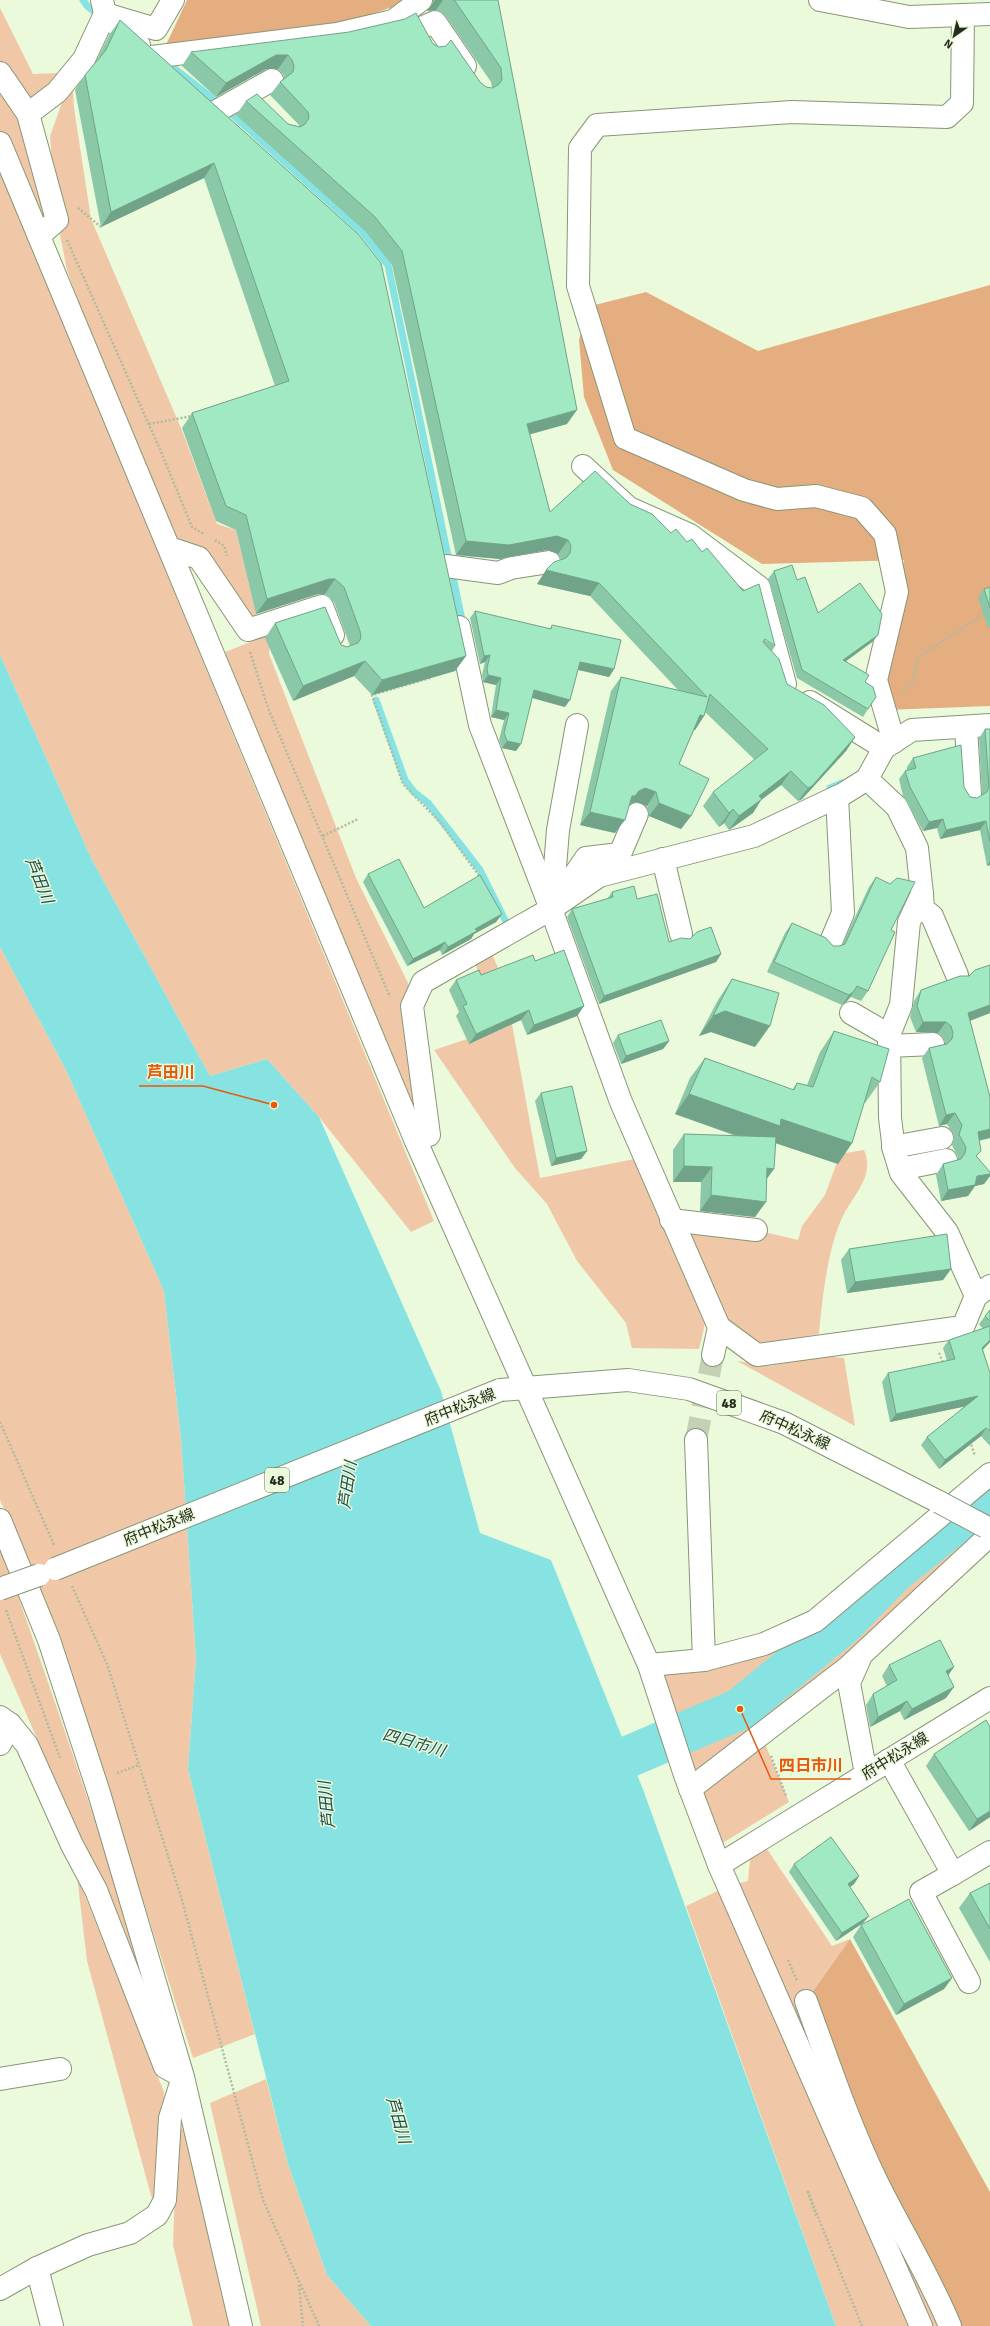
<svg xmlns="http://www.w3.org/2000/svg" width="990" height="2326" font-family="Signika,'Noto Sans JP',sans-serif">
  <rect width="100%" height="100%" fill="#ebfada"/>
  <!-- green -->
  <g fill="#f0c8a8">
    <polygon points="0,8 33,74 59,73 28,114 56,211 50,136 72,75 74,108 91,219 181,428 217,524 236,530 259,626 203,564 169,548 67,270 56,214 39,236 0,143"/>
    <polygon points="0,170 434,1221 411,1232 319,1117 267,1059 210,1076 92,860 0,655"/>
    <polygon points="271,634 269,654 356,878 408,983 421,1071 413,1110 225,652"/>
    <polygon points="488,945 520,1018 512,1024 540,1178 634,1159 705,1324 699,1349 632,1348 626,1323 577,1261 547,1204 515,1168 434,1050 497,1029 472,954"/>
    <polygon points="0,947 66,1070 164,1291 181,1438 196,1659 188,1769 255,2034 193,2058 143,1900 31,1570 0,1500"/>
    <path d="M864,1150c11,25 -9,43 -20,64 -16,30 -22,86 -25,120l-59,10 -37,-23 -47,-97 80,6 42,10 4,-14 23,-31 15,-41z"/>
    <polygon points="822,1356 844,1358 855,1426 737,1361 769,1366"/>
    <polygon points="990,1481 990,1535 761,1734 789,1802 713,1849 649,1665 764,1644"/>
    <path d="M0,1545c52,148 104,295 147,445l-147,-336z"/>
    <polygon points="767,1849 832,1946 850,1939 806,2001 950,2326 836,2326 686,1906 728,1886 748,1881 750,1859"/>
    <polygon points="77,1876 164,2092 161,2194 152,2199 87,1961"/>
    <polygon points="266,2079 288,2164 327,2275 371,2326 261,2326 210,2103"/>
    <polygon points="186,2127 235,2326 193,2326 173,2245 177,2131"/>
  </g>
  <!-- forest -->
  <g fill="#e5ae80">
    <polygon points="187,0 413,0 337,26 165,47"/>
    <polygon points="990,285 990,706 885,710 876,680 904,560 762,564 613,470 584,397 579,340 587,307 646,292 758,351"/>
    <polygon points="850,1939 990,2192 990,2326 950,2326 806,2001"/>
  </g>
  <!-- water -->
  <polygon fill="#86e3e1" points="0,655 92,860 210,1076 267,1059 319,1117 441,1391 480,1533 551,1560 644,1792 836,2326 371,2326 327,2275 288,2164 188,1769 196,1659 181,1438 164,1291 66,1070 0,947"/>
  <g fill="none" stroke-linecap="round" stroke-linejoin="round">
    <!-- stream -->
    <g stroke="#86e3e1" stroke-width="7">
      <polyline points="83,0 88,7 100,16"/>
      <polyline points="165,61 225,108 362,232 388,265 448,556"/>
      <polyline points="453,577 463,625"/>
      <polyline points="376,700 405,780 414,792 428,803 480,870 505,920"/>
      <polyline points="830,788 842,783"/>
    </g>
    <!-- river -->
    <polyline stroke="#86e3e1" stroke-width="42" points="576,1779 740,1709 841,1626 894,1572 990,1495"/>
    <!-- minor-tunnel -->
    <polyline stroke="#c4d1b5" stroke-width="22" stroke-dasharray="22 11" stroke-linecap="butt" points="696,1440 713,1355"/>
    <defs>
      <g id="minor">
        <polyline points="820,0 909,17 990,14"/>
        <polyline points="105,14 139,45"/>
        <polyline points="112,16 156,29 173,0"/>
        <polyline points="421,28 435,22 465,66"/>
        <polyline points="152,57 337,34 393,21 421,0"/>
        <polyline points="0,73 28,114 57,220 39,236"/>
        <polyline points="215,112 272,80"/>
        <polyline points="28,114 57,92 84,59 105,14 102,0"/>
        <polyline points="0,143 415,1139 649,1665 685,1775 719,1865 921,2326"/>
        <polyline points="583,466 629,508 690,535 759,587 785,684"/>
        <polyline points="169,548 199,558 248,630 322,606 333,635"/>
        <polyline points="446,566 498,573 511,568 549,562"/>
        <polyline points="459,627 480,725 551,909 621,1102 719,1327 713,1355"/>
        <polyline points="810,702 884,748"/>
        <polyline points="966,727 970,795"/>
        <polyline points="894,742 876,680 897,592 885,534 862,508 816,496 777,499 744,490 625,438 578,286 580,148 597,125 792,112 947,117 962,103 963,15"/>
        <polyline points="867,779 897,807 917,848 922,894 909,922 901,1005 889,1035 890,1118 894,1150 901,1173 947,1232 976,1296"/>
        <polyline points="663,859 681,934"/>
        <polyline points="922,894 923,909 932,916 957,975"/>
        <polyline points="559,898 586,858 620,854 637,814"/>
        <polyline points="552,904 558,830 577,725"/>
        <polyline points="830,944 843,913 837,797"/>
        <polyline points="851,1013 889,1035"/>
        <polyline points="889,1046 933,1044"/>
        <polyline points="415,1139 429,1135 412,1006 423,982 551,909 599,876 754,836 843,794 867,779 884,748 912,730 990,725"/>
        <polyline points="893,1147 942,1138"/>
        <polyline points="900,1169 946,1160"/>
        <polyline points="671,1220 756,1230"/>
        <polyline points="719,1327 757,1355 963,1327 976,1296 990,1286"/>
        <polyline points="696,1440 704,1660"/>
        <polyline points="0,1520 49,1640 99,1793 183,2077 241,2326"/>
        <polyline points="860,1658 849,1683 866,1774"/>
        <polyline points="649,1665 704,1660 764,1644 815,1621 990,1474"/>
        <polyline points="0,1717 10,1724 27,1745 72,1845 96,1890 165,2067 178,2074"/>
        <polyline points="0,1744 10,1724"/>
        <polyline points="889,1760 953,1874 921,1892 969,1982"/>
        <polyline points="690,1789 847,1668 990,1535"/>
        <polyline points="953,1874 990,1852"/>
        <path d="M806,2001c22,60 42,121 70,179 24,49 53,95 74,146"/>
        <polyline points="0,2079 60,2069"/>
        <polyline points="37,2268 52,2326"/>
        <polyline points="0,2289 37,2268 88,2245 130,2233 157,2215 165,2200 170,2118 182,2080"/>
      </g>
      <g id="major">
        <polyline points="500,1390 628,1380 689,1389 784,1423 939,1502"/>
        <polyline points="719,1865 990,1698"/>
      </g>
    </defs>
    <!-- minor casing -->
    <use href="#minor" stroke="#889577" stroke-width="24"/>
    <!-- major casing -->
    <use href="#major" stroke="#889577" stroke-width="24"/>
    <!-- path -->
    <g stroke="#afbaa1" stroke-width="2.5" stroke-dasharray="2 2" stroke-linecap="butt">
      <polyline points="78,208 101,227"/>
      <polyline points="67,240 162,454 192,527 204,534"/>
      <polyline points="149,424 192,416"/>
      <polyline points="215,540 224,546 227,556"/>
      <polyline points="980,597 984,614"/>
      <polyline points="250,652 268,708 390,997"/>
      <polyline points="430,678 372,695 403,784 440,822 480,877"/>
      <polyline points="903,691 912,683 918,657 984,614"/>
      <polyline points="323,836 358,819"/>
      <polyline points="939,1353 944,1365"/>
      <polyline points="0,1422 54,1545"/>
      <polyline points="970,1441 975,1456"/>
      <polyline points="72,1586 107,1664 182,1900 263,2200 319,2326"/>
      <polyline points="6,1610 60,1758"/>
      <polyline points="771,1756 786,1796"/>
      <polyline points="117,1773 139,1765"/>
      <polyline points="788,1960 797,1981"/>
      <polyline points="816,2216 808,2192 862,2326"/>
      <polyline points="299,2285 303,2326"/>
    </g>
    <!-- minor -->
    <use href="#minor" stroke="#fff" stroke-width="22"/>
    <!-- major -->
    <use href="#major" stroke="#fff" stroke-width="22"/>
    <defs>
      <g id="major-bridge">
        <polyline points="939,1502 986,1527"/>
        <polyline points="55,1569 500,1390"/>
        <polyline points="0,1589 39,1575"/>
      </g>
    </defs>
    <!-- major-bridge casing -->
    <use href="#major-bridge" stroke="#889577" stroke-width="24" stroke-linecap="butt"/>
    <!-- major-bridge -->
    <use href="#major-bridge" stroke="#fff" stroke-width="22"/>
  </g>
  <!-- wall -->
  <g fill="#8ac8a8">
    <polygon points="433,0 498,0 567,424 530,434 550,512 775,646 772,651 787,684 855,737 846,751 802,799 798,801 781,785 761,800 753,813 729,830 724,823 719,827 703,806 713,792 755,760 705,712 704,716 695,730 694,730 679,764 691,816 681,829 649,816 647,806 636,802 630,804 615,833 580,825 611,691 621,677 678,690 590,596 537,584 561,560 558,554 547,550 500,559 456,555 392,265 365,231 236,115 246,101 288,124 299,127 299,125 270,95 280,82 284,78 283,74 278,69 266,69 216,97 182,66 191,52 433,44 486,87 492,88 491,82 445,15 436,10 427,11 433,3"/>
    <polygon points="120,20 358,234 466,656 455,671 372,695 354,676 293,701 265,638 275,623 347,647 350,646 334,602 325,594 318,594 256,614 236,530 216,521 182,428 192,413 275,386 204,178 101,227 75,90 85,75 97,60 109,35"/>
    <polygon points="774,571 797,580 818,613 878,635 872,642 846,661 865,682 868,709 863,717 797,678 768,579"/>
    <polygon points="990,587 990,627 988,628 978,597 984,589"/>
    <polygon points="475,611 550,629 552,625 614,669 609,677 578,670 565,707 532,698 516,751 502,748 499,740 504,720 491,717 496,685 483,682 482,675 485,662 480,664 470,618"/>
    <polygon points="985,729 990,729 990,865 987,866 980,830 940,839 937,828 923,831 903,796 899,779 905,771 907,770 907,767 913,758 964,787 970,797 977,798 982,795 979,738"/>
    <polygon points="368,874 424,908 502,914 496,922 474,934 471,939 442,955 440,950 407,966 363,882"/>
    <polygon points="876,877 891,930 868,991 861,1001 851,997 847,1001 842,1005 767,972 785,933 792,923 833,946 839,946 842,945 869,887"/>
    <polygon points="612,892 637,899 669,942 721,954 716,962 599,1004 567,917 572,909 607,899"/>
    <polygon points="535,961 584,1006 577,1016 527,1035 521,1020 469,1044 456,1016 459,1012 449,990 456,980 481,975"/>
    <polygon points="990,965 990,1013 970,1021 990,1097 990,1138 979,1141 977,1157 990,1172 990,1176 984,1184 975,1186 968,1196 941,1201 936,1175 943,1164 958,1160 958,1157 952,1145 954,1135 947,1124 939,1126 922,1058 929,1048 945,1044 945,1043 943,1037 938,1033 916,1032 910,1017 914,1001 921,990 969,976"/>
    <polygon points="732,979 755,1047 711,1032 699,1036 718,1000"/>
    <polygon points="834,1031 880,1082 865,1103 864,1102 852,1143 838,1164 776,1143 767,1179 755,1217 700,1211 701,1182 673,1182 673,1150 684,1134 736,1136 675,1114 690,1078 705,1058 792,1090 797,1083 807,1085 820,1052"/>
    <polygon points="618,1035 669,1041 663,1049 621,1064 613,1043"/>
    <polygon points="541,1093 587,1151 581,1159 551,1166 535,1101"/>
    <polygon points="849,1249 951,1269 943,1280 847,1293 841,1260"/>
    <polygon points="990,1310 990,1342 983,1350 990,1373 990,1446 981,1436 939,1469 921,1445 927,1437 966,1406 890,1422 882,1382 888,1373 947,1361 943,1348 949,1340 983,1329 979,1324 985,1316"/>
    <polygon points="889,1665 948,1676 946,1698 904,1720 900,1711 870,1727 866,1705 873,1694 887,1686 882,1676"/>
    <polygon points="934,1754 990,1817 969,1831 926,1766"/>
    <polygon points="794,1864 859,1876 854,1884 850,1887 869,1916 863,1923 836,1941 789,1872"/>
    <polygon points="990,1883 990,1962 959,1908 970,1893"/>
    <polygon points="861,1925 952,1978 944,1989 896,2015 853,1937"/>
  </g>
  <!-- shaded-wall -->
  <g fill="#71a388">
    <polygon points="435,0 443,0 436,10 427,11"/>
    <polygon points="276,55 288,55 278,69 266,69 216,97 226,83"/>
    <polygon points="214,163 204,178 101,227 111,212"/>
    <polygon points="577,410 567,424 517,438 527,424"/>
    <polygon points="557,536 568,540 558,554 547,550 500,559 456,555 466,541"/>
    <polygon points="546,570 599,583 590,596 537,584"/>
    <polygon points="329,579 335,579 325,594 318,594 256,614 267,599"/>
    <polygon points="878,635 872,642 838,667 843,660"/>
    <polygon points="490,655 485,662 480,664 484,656"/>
    <polygon points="466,656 455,671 372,695 382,680"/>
    <polygon points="365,661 354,676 293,701 303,686"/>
    <polygon points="580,662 614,669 609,677 575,669"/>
    <polygon points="488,675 501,678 496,685 483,682"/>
    <polygon points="534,690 570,700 565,707 529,697"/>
    <polygon points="496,710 509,713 504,720 491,717"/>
    <polygon points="700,715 704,716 695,730 691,729"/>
    <polygon points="855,737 846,751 802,799 798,801 808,788"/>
    <polygon points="507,741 521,744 516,751 502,748"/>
    <polygon points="791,771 781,785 761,800 753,813 729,830 739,816 759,796"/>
    <polygon points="645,788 656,792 647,806 636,802 629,804 639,791"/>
    <polygon points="632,796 635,796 625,810"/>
    <polygon points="659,803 691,816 681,829 649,816"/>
    <polygon points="733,809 724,823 719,827 729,813"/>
    <polygon points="590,812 625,820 615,833 580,825"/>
    <polygon points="943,819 937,828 923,831 929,822"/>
    <polygon points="986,821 980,830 940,839 946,830"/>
    <polygon points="990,861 990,865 987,866"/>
    <polygon points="502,914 496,922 474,934 471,939 442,955 448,947 475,929"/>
    <polygon points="445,942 440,950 407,966 413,959"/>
    <polygon points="721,954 716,962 599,1004 604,996"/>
    <polygon points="854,991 847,1001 842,1005 849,995"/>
    <polygon points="990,1005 990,1013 961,1024 968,1013"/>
    <polygon points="584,1006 577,1016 527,1035 534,1025"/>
    <polygon points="529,1010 521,1020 469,1044 476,1034"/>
    <polygon points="725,1011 770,1026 755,1047 711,1032 699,1036 713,1016"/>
    <polygon points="923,1022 946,1022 938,1033 916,1032"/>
    <polygon points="669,1041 663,1049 621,1064 626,1056"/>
    <polygon points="689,1094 781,1119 852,1143 838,1164 769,1141 766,1146 675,1114"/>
    <polygon points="955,1113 947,1124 939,1126 946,1115"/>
    <polygon points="990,1129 990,1138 970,1142 978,1132"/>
    <polygon points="587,1151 581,1159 551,1166 556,1158"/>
    <polygon points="684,1166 712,1167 701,1182 673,1182"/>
    <polygon points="767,1168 774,1169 763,1184"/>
    <polygon points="990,1174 990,1176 984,1184 975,1186 968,1196 941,1201 948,1190 977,1176"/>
    <polygon points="711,1195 766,1202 755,1217 700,1211"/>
    <polygon points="951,1269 943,1280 847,1293 855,1282"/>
    <polygon points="990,1340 990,1342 976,1356 982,1348"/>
    <polygon points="978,1396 972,1405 890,1422 896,1414"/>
    <polygon points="986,1428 981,1436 939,1469 945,1460"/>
    <polygon points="954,1667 947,1677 946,1671"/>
    <polygon points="954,1687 946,1698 904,1720 912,1709"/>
    <polygon points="907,1701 900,1711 870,1727 878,1717"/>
    <polygon points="990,1811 990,1817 969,1831 977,1819"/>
    <polygon points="859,1876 854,1884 843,1892 848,1884"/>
    <polygon points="869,1916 863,1923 836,1941 842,1933"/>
    <polygon points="952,1978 944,1989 896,2015 904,2004"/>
  </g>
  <!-- building -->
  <g fill="#a1e9c3" stroke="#71a388">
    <polygon points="453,0 498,0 577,410 527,424 550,512 595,471 630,504 652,514 671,533 676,529 687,542 692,539 702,552 707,548 743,591 759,584 775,646 765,639 763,642 779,659 787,684 824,705 855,737 812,786 808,788 791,771 759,796 762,799 739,816 733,809 729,813 713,792 768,749 710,694 704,716 700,715 679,764 709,779 691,816 659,803 656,792 645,788 639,791 635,796 632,796 625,820 590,812 621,677 707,697 599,583 546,570 554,562 566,558 570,553 571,546 568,540 557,536 509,545 466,541 402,251 375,217 246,101 257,94 288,124 300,127 305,124 309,118 308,112 280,82 293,72 294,66 292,60 288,55 276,55 226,83 191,52 349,32 405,19 416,13 433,44 439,47 446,46 451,40 480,82 486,87 492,88 498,85 502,80 501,68 455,1"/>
    <polygon points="120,20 358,234 381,263 466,656 382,680 365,661 303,686 275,623 325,607 341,645 347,647 358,643 361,638 360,631 344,587 335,579 329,579 267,599 246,515 226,506 192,413 289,381 214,163 111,212 85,75 106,50"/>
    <polygon points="792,565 797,580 805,577 818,613 860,583 882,614 878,635 843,660 869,675 865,682 873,687 876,697 868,709 802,670 774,571"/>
    <polygon points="990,587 990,608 984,589"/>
    <polygon points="475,611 551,629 552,625 621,640 614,669 580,662 570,700 534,690 521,744 507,741 504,733 509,713 496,710 501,678 488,675 487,668 490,655 484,656"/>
    <polygon points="985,729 990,729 990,842 986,821 946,830 943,819 929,822 910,787 905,771 916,768 913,758 961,745 964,787 970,797 977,798 987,792 989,786"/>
    <polygon points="399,859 424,908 480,875 502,914 475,929 477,931 448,947 445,942 413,959 368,874"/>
    <polygon points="876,877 890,884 897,878 915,882 891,930 895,932 868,991 857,986 854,991 849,995 774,962 792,923 826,938 833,946 839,946 845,944"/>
    <polygon points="634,886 637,899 657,894 669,942 681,938 690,939 697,932 711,927 721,954 604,996 572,909 613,897 612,892"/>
    <polygon points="564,950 584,1006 534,1025 529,1010 476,1034 463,1006 467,1004 456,980 479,970 481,975 533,955 535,961"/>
    <polygon points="990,965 990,1005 968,1013 990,1097 990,1129 978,1132 981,1151 976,1156 990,1172 990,1174 977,1176 975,1185 948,1190 943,1164 961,1159 965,1153 966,1147 959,1135 962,1125 955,1113 946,1115 929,1048 947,1044 952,1039 953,1033 951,1026 946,1022 923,1022 917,1006 921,990 960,976 969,976 975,970"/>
    <polygon points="732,979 779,993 770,1026 725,1011 713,1016"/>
    <polygon points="661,1020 669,1041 626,1056 618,1035"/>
    <polygon points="834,1031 889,1049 880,1082 872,1077 852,1143 781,1119 780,1126 689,1094 705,1058 794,1090 797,1083 813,1087"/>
    <polygon points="572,1086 587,1151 556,1158 541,1093"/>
    <polygon points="684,1134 776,1137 774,1169 767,1168 766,1202 711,1195 712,1167 684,1166"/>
    <polygon points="947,1234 951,1269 855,1282 849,1249"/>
    <polygon points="990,1310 990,1321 985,1316"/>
    <polygon points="990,1326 990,1340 982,1348 990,1373 990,1431 986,1428 945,1460 927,1437 978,1396 896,1414 888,1373 955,1359 949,1340"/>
    <polygon points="940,1640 954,1667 946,1671 954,1687 912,1709 907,1701 878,1717 873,1694 897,1680 889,1665"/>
    <polygon points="986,1720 990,1727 990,1811 977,1819 934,1754"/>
    <polygon points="831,1837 859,1876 848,1884 869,1916 842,1933 794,1864"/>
    <polygon points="990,1883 990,1929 970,1893"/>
    <polygon points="909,1899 952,1978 904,2004 861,1925"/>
  </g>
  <g text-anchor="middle" stroke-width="3" stroke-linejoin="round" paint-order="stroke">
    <!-- shield labels -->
    <g fill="#ebfada" stroke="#616957" stroke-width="1">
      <rect x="717" y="1391" width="24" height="24" rx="3"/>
      <rect x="265" y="1468" width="24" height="24" rx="3"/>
    </g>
    <g font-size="14" font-weight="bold" fill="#262b1f">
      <text x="729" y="1408">48</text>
      <text x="277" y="1485">48</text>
    </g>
    <!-- street labels -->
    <g font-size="15" fill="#262b1f" stroke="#ebfada">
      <text transform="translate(460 1407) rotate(-22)" y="5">府中松永線</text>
      <text transform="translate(795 1430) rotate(24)" y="5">府中松永線</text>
      <text transform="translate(159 1527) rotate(-22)" y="5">府中松永線</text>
      <text transform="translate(895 1756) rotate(-32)" y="5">府中松永線</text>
    </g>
    <!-- water labels -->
    <g font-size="16" font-style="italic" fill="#214c4b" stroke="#ebfada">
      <text transform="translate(40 880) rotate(68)" y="6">芦田川</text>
      <text transform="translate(347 1485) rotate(-82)" y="6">芦田川</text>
      <text transform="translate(414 1742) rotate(16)" y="6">四日市川</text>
      <text transform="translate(326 1805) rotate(-96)" y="6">芦田川</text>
      <text transform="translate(399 2120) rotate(74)" y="6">芦田川</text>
    </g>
  </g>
  <!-- callouts -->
  <path fill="none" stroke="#e8590c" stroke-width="1.5" d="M274 1105L203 1086H139M740 1709L771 1779H851"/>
  <g fill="#e8590c" stroke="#ebfada" stroke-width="1.5">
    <circle cx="274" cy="1105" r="4"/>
    <circle cx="740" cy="1709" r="4"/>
  </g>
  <g font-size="16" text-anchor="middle" font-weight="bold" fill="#e8590c" stroke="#ebfada" stroke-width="3" stroke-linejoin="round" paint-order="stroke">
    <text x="171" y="1078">芦田川</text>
    <text x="811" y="1771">四日市川</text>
  </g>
  <!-- north arrow -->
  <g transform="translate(954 36) rotate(214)" stroke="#ebfada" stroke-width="3" paint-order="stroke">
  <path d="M0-3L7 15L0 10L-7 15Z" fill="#262b1f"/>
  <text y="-6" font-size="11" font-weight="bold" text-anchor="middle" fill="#262b1f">N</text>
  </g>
</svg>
